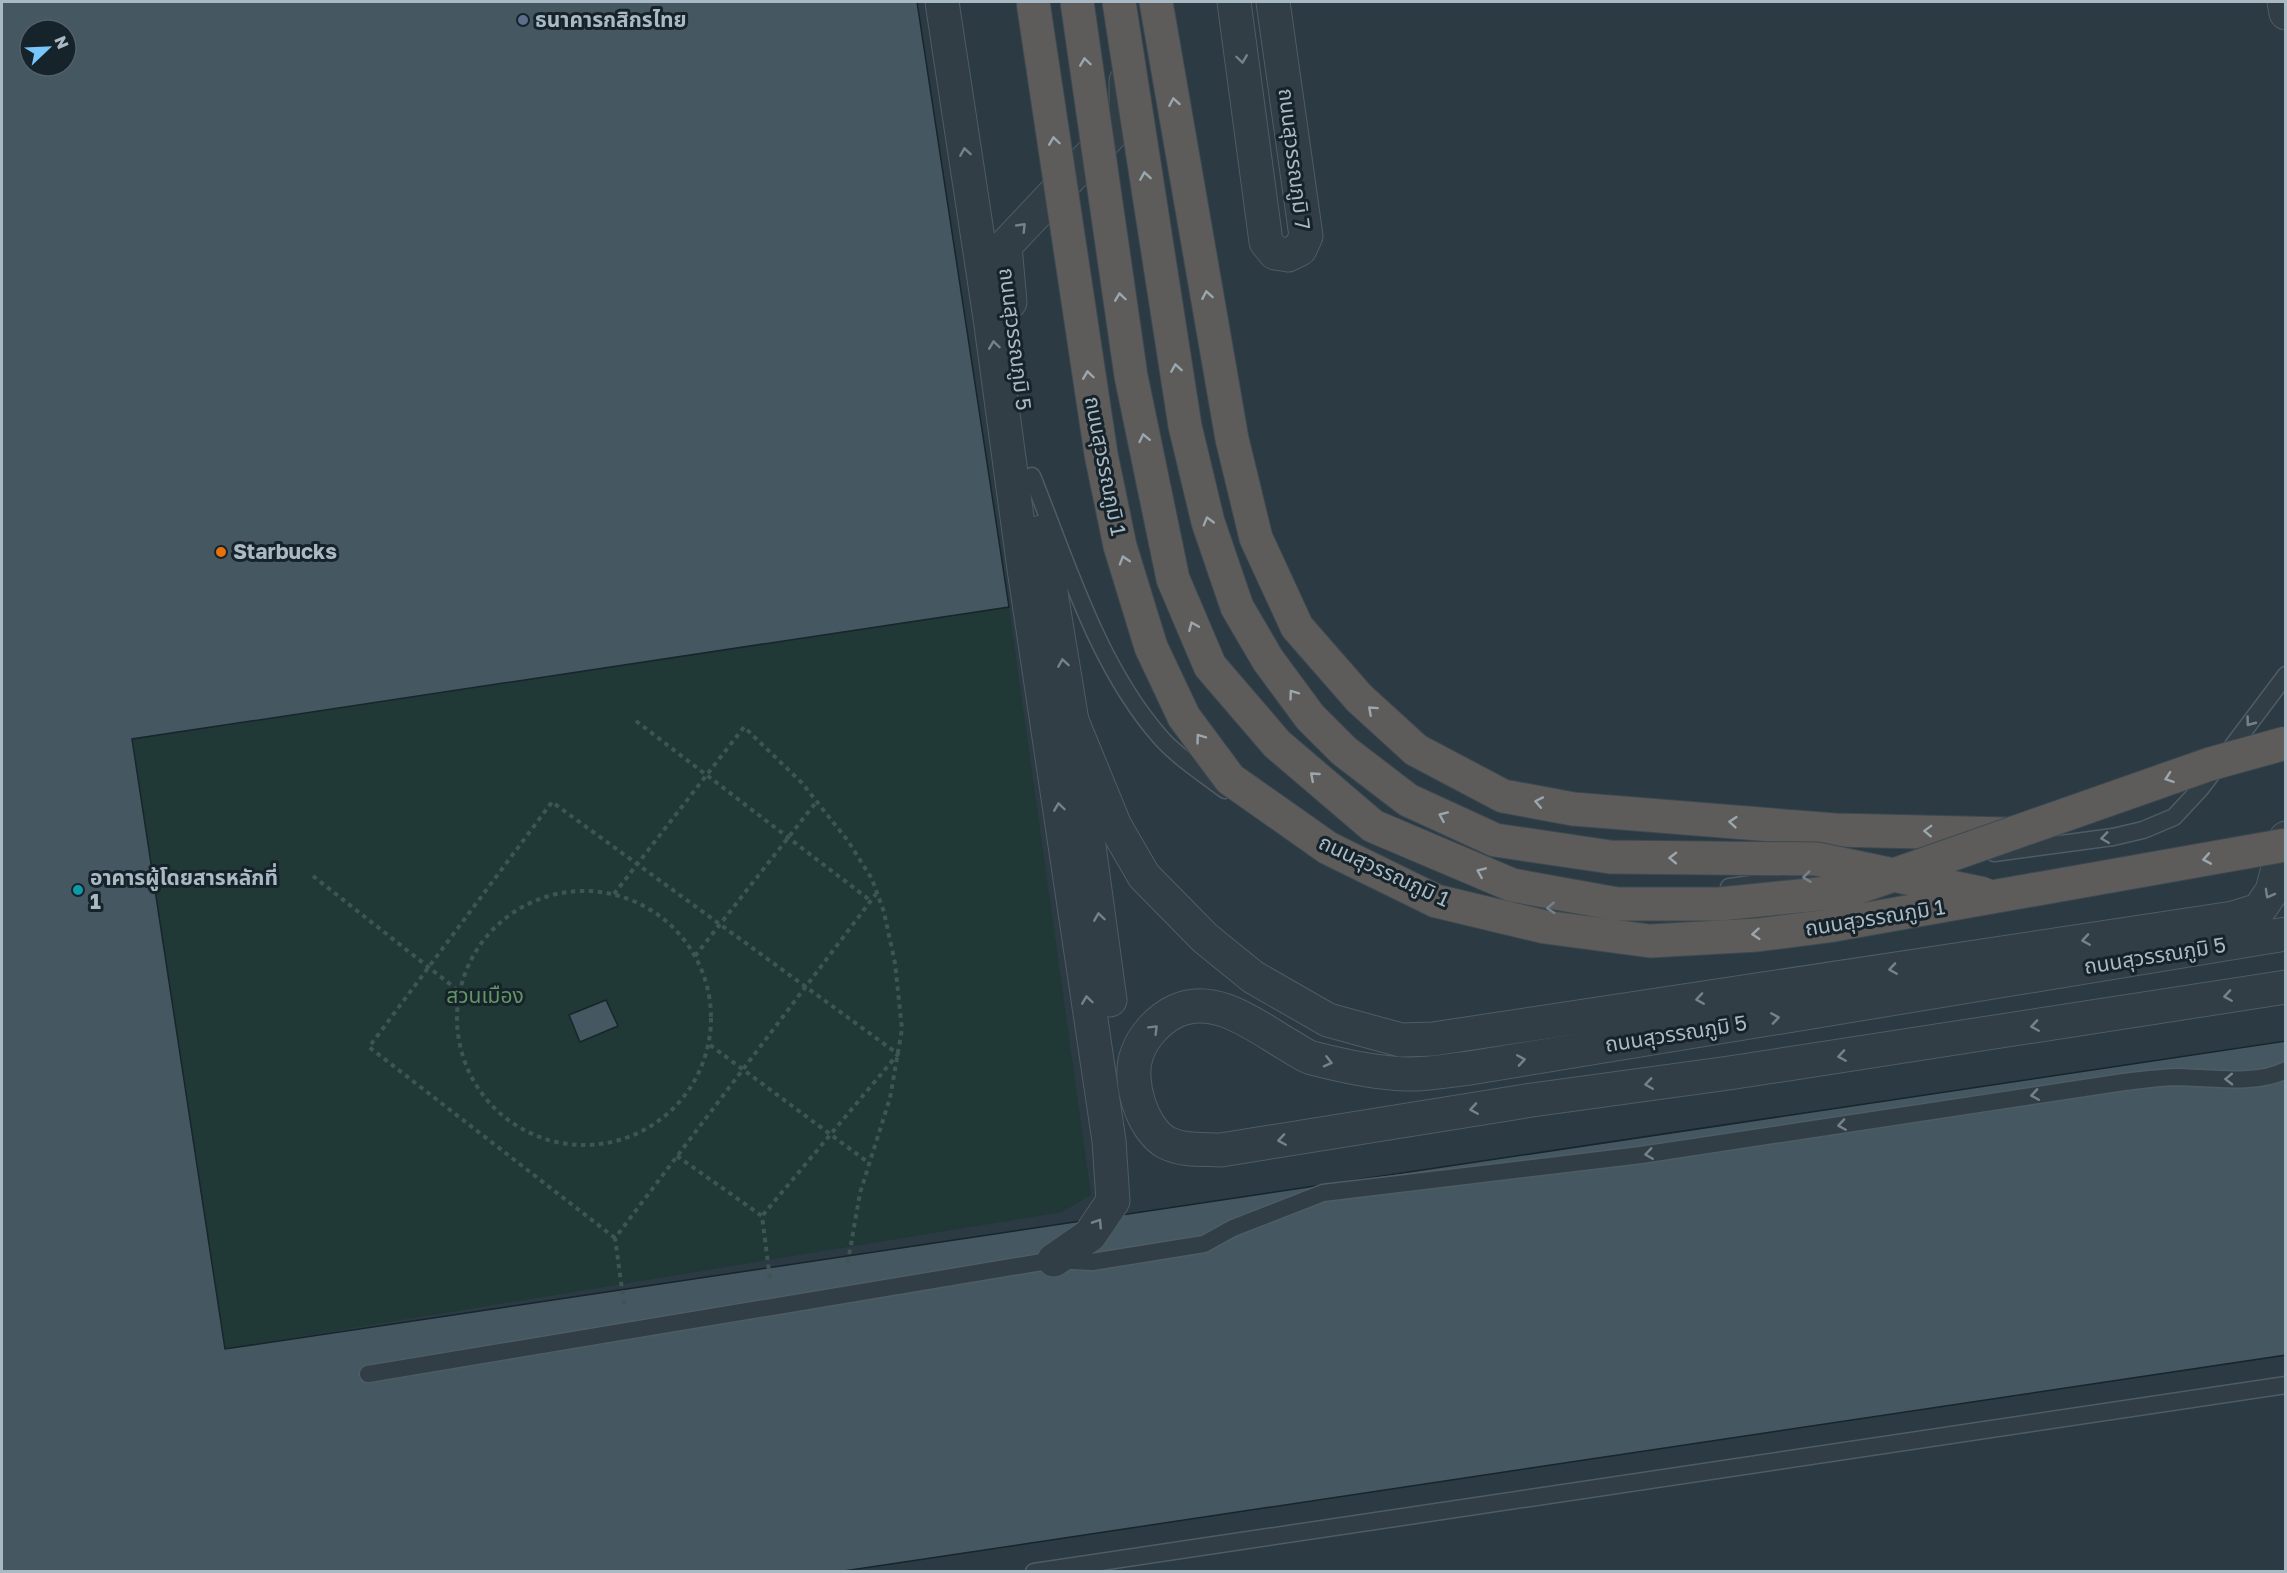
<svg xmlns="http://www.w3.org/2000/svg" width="2287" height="1573" font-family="'Golos Text','Noto Sans Thai',sans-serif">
  <rect width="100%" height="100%" fill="#1e2d36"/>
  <!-- airport -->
  <path fill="#2b3a43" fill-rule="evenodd" d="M2,2h2283v1569l-2283,1zM30,30h36v36h-36z"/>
  <!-- green -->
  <polygon fill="#213936" points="1009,607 1091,1195 1062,1212 225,1349 132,739"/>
  <!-- building -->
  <g fill="#455862" stroke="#19252d" stroke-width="1.5" fill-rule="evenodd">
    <path d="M2,2h915l92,605 -877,132 93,610 2061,-308v314l-1449,217h-835zM30,30h36v36h-36z"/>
    <polygon points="606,1000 618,1026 580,1042 569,1015"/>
  </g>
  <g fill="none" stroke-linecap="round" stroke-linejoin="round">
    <defs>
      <g id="service">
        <path d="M1032,476c35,87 66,191 129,262 18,20 43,36 64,52"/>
        <polyline points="1994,853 2113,837 2143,830 2174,817 2201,788 2286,675"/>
        <polyline points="1729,887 1837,873"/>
        <polyline points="1515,906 1543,909 1570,907"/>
        <path d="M368,1374l686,-114 38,2 112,-18 29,-16 90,-35 318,-38 483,-73c18,-2 37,-5 56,-5 31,1 78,8 106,-7"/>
        <polyline points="1034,1572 2286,1385"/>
      </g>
      <g id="minor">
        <polyline points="942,2 990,318 1024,569 1109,1141 1113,1201 1090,1235 1054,1260"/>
        <polyline points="1234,2 1266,242 1275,253 1288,255 1300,249 1306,236 1273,2"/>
        <polyline points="2284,2 2286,13"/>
        <polyline points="1010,302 1005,246 1124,120 1126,106 1126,81"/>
        <polyline points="1041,532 1072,721 1110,1000"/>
        <polyline points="1072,721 1115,826 1144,876 1205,938 1253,977 1328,1020 1401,1040 1433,1039 2233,918 2259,910 2272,891 2286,838"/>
        <path d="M2286,934l-816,134c-21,2 -43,7 -64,6 -32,-1 -63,-8 -94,-16 -8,-2 -16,-9 -24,-13 -32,-19 -73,-52 -112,-34 -17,8 -33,25 -39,43 -10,26 5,76 30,89 17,8 36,6 54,7l311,-50 197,-27 557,-86"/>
      </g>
      <polyline id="trunk" points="1156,2 1232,439 1256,538 1297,627 1359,698 1416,750 1503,796 1573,809 1835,830 2007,834"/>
    </defs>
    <!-- service casing -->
    <use href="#service" stroke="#4e5c65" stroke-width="19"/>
    <!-- minor casing -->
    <use href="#minor" stroke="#4e5c65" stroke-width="35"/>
    <!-- trunk casing -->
    <use href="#trunk" stroke="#3c4951" stroke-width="35"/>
    <!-- path -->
    <g stroke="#3f5553" stroke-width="4" stroke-dasharray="4.5 4.5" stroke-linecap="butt">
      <polyline points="636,721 871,901"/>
      <polyline points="313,876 460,992"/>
      <circle cx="584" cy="1018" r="127"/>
      <polyline points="614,894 744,727 802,783 848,841 872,879 884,912 895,963 902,1029 890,1098 860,1193 847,1267"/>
      <polyline points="695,956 817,801"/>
      <polyline points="710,1045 869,1163"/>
      <polyline points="677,1156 762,1216 770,1279"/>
      <polyline points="615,1238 369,1047 552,802 898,1054 762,1216"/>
      <polyline points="624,1304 615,1238 876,894"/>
    </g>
    <!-- service -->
    <use href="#service" stroke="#313e46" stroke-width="16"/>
    <!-- minor -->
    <use href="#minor" stroke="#313e46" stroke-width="33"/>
    <!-- trunk -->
    <use href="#trunk" stroke="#5e5c5a" stroke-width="33"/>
    <defs>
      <g id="trunk-bridge">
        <polyline points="1033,2 1101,454 1120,546 1151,647 1184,717 1230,779 1328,848 1436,901 1545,927 1650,941 1757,935 1828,926 2286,845"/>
        <polyline points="1077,2 1131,376 1173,579 1210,666 1277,744 1373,826 1512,885 1617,904 1720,904 1848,891 2210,764 2286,743"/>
        <polyline points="1119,2 1185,426 1208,522 1237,607 1268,660 1310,717 1344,751 1408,800 1495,840 1610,857 1817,859 1984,894"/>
      </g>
    </defs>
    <!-- trunk-bridge casing -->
    <use href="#trunk-bridge" stroke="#3c4951" stroke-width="35" stroke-linecap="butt"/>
    <!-- trunk-bridge -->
    <use href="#trunk-bridge" stroke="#5e5c5a" stroke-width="33"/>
  </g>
  <!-- one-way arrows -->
  <defs><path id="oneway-chevron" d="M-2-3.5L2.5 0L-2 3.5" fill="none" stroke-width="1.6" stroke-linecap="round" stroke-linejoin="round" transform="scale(1.5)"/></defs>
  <g stroke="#74828b">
    <use href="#oneway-chevron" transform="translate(1242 59) rotate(82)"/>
    <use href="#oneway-chevron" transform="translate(965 152) rotate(-99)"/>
    <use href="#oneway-chevron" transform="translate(1022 227) rotate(-46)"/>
    <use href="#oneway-chevron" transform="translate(994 345) rotate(-98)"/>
    <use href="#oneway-chevron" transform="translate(1063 663) rotate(-99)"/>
    <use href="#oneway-chevron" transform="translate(2250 722) rotate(127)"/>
    <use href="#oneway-chevron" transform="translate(1059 807) rotate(-98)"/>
    <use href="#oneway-chevron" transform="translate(2105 838) rotate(172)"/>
    <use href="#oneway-chevron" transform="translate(1807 877) rotate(173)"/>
    <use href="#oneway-chevron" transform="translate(2269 894) rotate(119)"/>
    <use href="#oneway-chevron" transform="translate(1551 908) rotate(177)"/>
    <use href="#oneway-chevron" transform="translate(1099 917) rotate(-98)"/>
    <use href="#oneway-chevron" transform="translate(2086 940) rotate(171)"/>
    <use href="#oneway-chevron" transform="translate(1893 969) rotate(171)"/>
    <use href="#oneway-chevron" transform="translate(2228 996) rotate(171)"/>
    <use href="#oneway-chevron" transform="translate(1700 999) rotate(171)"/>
    <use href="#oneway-chevron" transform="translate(1087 1000) rotate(-98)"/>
    <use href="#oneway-chevron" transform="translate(1775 1018) rotate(-9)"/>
    <use href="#oneway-chevron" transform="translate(2035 1026) rotate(171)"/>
    <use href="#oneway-chevron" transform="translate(1154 1029) rotate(-45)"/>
    <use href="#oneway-chevron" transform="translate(1842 1056) rotate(171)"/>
    <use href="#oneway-chevron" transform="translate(1521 1060) rotate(-9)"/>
    <use href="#oneway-chevron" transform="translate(1328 1062) rotate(14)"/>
    <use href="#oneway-chevron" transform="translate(2229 1079) rotate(179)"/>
    <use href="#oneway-chevron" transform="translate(1649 1084) rotate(172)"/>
    <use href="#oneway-chevron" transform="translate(2035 1095) rotate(171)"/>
    <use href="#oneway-chevron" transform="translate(1474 1109) rotate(171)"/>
    <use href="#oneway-chevron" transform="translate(1842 1125) rotate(171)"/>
    <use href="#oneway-chevron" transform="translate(1282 1140) rotate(171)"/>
    <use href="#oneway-chevron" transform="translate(1649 1154) rotate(172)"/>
    <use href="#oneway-chevron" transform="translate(1098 1223) rotate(-57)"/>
  </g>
  <g stroke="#9ba7af">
    <use href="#oneway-chevron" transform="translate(1085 62) rotate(-98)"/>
    <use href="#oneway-chevron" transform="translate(1174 102) rotate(-100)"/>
    <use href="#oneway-chevron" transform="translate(1054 141) rotate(-98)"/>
    <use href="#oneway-chevron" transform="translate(1145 176) rotate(-99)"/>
    <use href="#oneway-chevron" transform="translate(1207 295) rotate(-100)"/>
    <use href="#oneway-chevron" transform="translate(1120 297) rotate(-98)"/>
    <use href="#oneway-chevron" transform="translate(1176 368) rotate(-99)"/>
    <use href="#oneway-chevron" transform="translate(1088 375) rotate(-98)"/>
    <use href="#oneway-chevron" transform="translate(1144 438) rotate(-102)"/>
    <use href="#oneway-chevron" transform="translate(1208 521) rotate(-106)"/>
    <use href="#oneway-chevron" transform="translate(1124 560) rotate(-107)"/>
    <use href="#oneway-chevron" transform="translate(1193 626) rotate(-113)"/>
    <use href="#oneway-chevron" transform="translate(1293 694) rotate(-126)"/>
    <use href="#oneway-chevron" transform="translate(1372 710) rotate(-138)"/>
    <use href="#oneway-chevron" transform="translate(1200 738) rotate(-126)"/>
    <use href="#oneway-chevron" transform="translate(1314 776) rotate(-139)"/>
    <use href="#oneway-chevron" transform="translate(2169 778) rotate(161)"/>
    <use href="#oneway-chevron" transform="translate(1539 802) rotate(-169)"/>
    <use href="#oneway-chevron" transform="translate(1443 816) rotate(-156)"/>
    <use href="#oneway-chevron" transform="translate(1733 822) rotate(-175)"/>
    <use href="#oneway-chevron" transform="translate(1928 831) rotate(-178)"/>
    <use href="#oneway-chevron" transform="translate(1673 858) rotate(-179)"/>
    <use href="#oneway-chevron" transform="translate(2207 859) rotate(170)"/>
    <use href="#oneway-chevron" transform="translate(1481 872) rotate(-157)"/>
    <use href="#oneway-chevron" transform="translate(1756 934) rotate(175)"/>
  </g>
  <!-- markers -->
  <circle fill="#5c6f8a" stroke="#17232a" stroke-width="2" cx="523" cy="20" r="6"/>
  <circle fill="#e8710a" stroke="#17232a" stroke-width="2" cx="221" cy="552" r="6"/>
  <circle fill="#0f9aa8" stroke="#17232a" stroke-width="2" cx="78" cy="890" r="6"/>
  <g text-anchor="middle" stroke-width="6" stroke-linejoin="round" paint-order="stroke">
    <!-- poi labels -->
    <g font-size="21" font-weight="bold" fill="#aabac4" stroke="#17232a" text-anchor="start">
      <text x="535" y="27">ธนาคารกสิกรไทย</text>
      <text x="233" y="559">Starbucks</text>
      <text x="90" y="885">อาคารผู้โดยสารหลักที่<tspan x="90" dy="24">1</tspan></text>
    </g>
    <!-- street labels -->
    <g font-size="21" fill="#aabac4" stroke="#17232a">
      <text transform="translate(1294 159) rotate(83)" y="7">ถนนสุวรรณภูมิ 7</text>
      <text transform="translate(1015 339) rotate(83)" y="7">ถนนสุวรรณภูมิ 5</text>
      <text transform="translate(1105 466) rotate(79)" y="7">ถนนสุวรรณภูมิ 1</text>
      <text transform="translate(1384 871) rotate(25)" y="7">ถนนสุวรรณภูมิ 1</text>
      <text transform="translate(1875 918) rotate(-9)" y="7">ถนนสุวรรณภูมิ 1</text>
      <text transform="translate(2155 956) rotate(-9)" y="7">ถนนสุวรรณภูมิ 5</text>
      <text transform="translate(1676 1034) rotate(-9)" y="7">ถนนสุวรรณภูมิ 5</text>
    </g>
    <!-- park labels -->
    <g font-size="21" fill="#629563" stroke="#17232a">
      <text x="485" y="1003">สวนเมือง</text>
    </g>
  </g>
  <!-- border -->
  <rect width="2287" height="1573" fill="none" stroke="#aabac4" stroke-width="6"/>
  <!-- north arrow -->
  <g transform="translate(48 48) rotate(67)"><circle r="28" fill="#17232a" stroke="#525f68" stroke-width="1.5"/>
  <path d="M0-4.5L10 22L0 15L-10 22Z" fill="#77c7fd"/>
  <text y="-9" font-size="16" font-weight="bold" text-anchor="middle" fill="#aabac4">N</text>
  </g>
</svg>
